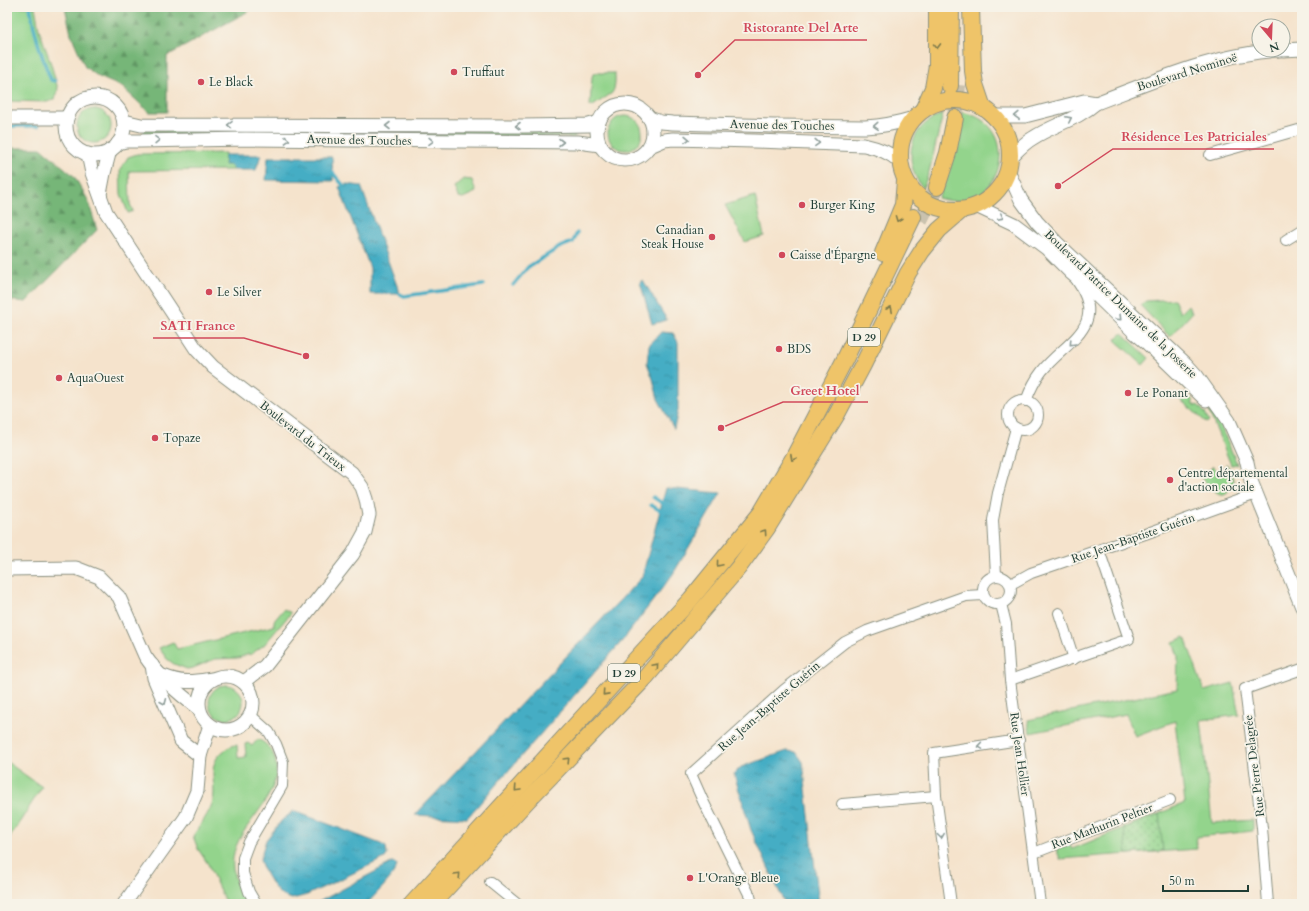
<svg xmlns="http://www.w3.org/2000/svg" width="1309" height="911" font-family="Cardo,serif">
  <defs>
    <pattern id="forest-firs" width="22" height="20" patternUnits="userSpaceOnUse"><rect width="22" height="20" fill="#76b678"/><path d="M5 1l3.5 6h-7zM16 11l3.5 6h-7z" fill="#609563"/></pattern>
    <pattern id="park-dots" width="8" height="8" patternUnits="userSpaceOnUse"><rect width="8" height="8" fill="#93d48c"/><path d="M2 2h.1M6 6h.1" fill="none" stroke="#77ad73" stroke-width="1.8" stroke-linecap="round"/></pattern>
    <pattern id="water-ripples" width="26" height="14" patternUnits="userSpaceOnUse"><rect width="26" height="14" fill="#45adc4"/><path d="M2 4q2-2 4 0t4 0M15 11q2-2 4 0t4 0" fill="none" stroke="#398ea0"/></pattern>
  </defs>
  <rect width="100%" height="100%" fill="#f7f3e8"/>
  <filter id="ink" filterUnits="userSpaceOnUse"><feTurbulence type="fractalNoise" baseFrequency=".025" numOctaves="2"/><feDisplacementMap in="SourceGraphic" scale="8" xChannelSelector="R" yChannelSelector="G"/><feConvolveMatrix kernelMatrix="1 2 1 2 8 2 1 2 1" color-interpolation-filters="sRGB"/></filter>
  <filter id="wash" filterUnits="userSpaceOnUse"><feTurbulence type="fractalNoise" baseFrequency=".012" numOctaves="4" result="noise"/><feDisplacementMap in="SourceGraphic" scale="16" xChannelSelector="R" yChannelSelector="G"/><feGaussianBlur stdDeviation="0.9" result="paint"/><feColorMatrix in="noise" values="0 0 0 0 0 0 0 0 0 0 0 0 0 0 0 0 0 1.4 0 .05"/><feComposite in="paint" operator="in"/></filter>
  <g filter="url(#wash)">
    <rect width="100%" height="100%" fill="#f5e3cc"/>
    <!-- grass -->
    <g fill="#93d48c" stroke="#598860">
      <polygon points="7,7 35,7 39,29 51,64 58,89 54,100 47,102 7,101"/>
      <path d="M597,73h18c0,7 1,14 -3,20l-19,13h-3l2,-29 1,-3z"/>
      <circle cx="94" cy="126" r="17"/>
      <path d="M961,112c66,11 42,107 -23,86 11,-27 20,-57 23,-86z"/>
      <path d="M943,114l-14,58 -6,16c-16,-18 -17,-49 3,-65 5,-4 11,-7 17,-9z"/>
      <circle cx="625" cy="133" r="17"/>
      <polygon points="144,130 575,131 575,137 144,135"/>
      <polygon points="225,153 225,155 234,170 129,171 130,204 133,211 128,213 121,194 120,170 128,157 137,154"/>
      <polygon points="463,179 472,180 476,192 463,198 458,197 454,187"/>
      <polygon points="755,196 764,236 745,242 725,205"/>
      <polygon points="1174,299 1180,313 1188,305 1192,313 1170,337 1140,305 1146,301"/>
      <polygon points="1122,333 1149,358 1143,365 1115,340"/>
      <polygon points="1185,393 1194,401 1192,403 1196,406 1198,405 1205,413 1209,421 1207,423 1176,396 1178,394 1181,397"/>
      <polygon points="1208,409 1220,424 1237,464 1231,465"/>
      <path d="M1227,464l7,17c-10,25 -20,9 -33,-3l12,-12 5,6z"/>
      <polygon points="284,609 291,613 264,645 250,655 249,654 238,658 215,659 193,668 187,669 174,664 167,659 159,648 173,642 177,649 274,626 274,621"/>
      <polygon points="1185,637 1204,691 1233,683 1239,715 1201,720 1212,823 1253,820 1253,831 1196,837 1197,849 1060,859 1056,848 1069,844 1072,849 1185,803 1175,721 1135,736 1126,714 1030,733 1028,720 1177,689 1178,656 1173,642"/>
      <circle cx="226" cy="702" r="17"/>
      <path d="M258,739c9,5 14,10 17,20 10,38 -38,65 -42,99 -2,18 6,32 15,46h-22l-18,-40 -10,-15 -5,-13c7,-11 16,-22 20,-35 4,-19 -8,-37 12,-51 4,-3 7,-5 12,-5l1,13 8,-1 -1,-13 3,-1 4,3z"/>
      <polygon points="7,762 42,787 7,842"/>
    </g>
    <!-- forest -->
    <g fill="url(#forest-firs)" stroke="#4a7a56">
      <polygon points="65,7 256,7 167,56 167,112 149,112 122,87 99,77 85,67 71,34"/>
      <polygon points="7,148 41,148 74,176 88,200 97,230 26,302 7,300"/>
    </g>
    <!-- park -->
    <polygon fill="url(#park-dots)" stroke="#598860" points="1159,814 1163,851 1127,854 1124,828"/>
    <!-- water -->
    <g fill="url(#water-ripples)" stroke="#32757c">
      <polygon points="225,155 261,155 256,170 234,170 230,165 224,165"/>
      <polygon points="268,157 332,157 333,181 266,180"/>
      <polygon points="347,184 361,186 400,294 370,294 370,268 339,187"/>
      <polygon points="643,280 667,320 652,324 640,282"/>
      <polygon points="661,332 673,333 678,342 678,410 674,429 658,399 653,379 647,363 649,345"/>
      <polygon points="666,488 721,493 673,574 623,640 467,818 415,815 642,577"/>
      <polygon points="787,751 796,752 803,762 819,904 785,904 751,830 734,774 741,767"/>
      <polygon points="294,811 381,844 386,847 387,855 385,858 307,895 292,899 281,895 273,886 263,869 260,859 266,840 282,820"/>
      <path d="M393,862l4,3c-2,12 -22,29 -30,39h-52z"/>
    </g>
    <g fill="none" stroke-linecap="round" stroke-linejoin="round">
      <!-- stream -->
      <g stroke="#45adc4" stroke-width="3.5">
        <path d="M30,7c4,25 11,49 21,73l4,1"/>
        <polyline points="7,126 38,126"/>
        <polyline points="332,172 343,185"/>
        <polyline points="513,285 528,267 560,247 573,242 577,233"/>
        <polyline points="400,294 404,296 483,285"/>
        <polyline points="653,497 662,503"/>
        <polyline points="651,505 661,511"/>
      </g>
    </g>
  </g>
  <g filter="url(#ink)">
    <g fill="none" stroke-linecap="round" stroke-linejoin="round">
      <!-- primary-tunnel -->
      <g stroke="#cac2ae" stroke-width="16" stroke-dasharray="16 8" stroke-linecap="butt">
        <polyline points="955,118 958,85"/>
        <polyline points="920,221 937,187"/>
      </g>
      <defs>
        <g id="minor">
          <polyline points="1210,155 1302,129"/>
          <polyline points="1286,240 1302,230"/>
          <circle cx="1023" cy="415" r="15"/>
          <path d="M1026,401c4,-11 9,-21 16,-30 24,-30 67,-44 35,-90"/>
          <polyline points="996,575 993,520 998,493 1016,428"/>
          <circle cx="997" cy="590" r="14"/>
          <polyline points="1011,584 1031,573 1145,534 1256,494"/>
          <polyline points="1001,604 1006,624 1010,680 1040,904"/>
          <polyline points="1059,613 1074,659"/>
          <polyline points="1010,680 1129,639 1099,550"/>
          <polyline points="250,715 269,732 276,744 283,762 282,786 249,842 243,858 243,873 249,892 256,904"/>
          <polyline points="842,804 936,796"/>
          <polyline points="1034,853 1170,800"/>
          <polyline points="490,882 517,904"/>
          <polyline points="752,904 750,896 703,801 691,774 784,690 845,642 867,631 966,596 983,595"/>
          <polyline points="951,904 936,796 934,753 1019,740"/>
          <polyline points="1268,904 1262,828 1245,689 1302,669"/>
        </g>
        <g id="tertiary">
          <polyline points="1283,50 1302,49"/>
          <circle cx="95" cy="126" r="29"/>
          <circle cx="625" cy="132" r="28"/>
          <polyline points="994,116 1025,116 1084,101 1096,103"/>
          <polyline points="7,118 67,118"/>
          <path d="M649,118l12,4 12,1 101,3 91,1c18,-1 33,-4 49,-9"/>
          <polyline points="124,121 141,125 523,126 589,125 599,122"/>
          <polyline points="118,143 126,141 140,141 246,139 578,142 600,145"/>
          <path d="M650,146l14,-6 9,-1 81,2 110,4c14,3 25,7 35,16"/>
          <polyline points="88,154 92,173 106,212 196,349 213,367 352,473 362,487 366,499 369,515 365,532 353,554 265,666 244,682"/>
          <path d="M1010,158c7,-7 14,-15 23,-20 20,-13 45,-19 63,-35 58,-22 122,-50 184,-53"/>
          <polyline points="1008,171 1021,200 1037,222 1057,243 1186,364 1197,376 1229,421 1247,462 1251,481 1302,607"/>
          <polyline points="100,194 104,173 110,150"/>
          <polyline points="976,206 1014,224 1046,248 1070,272 1091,290 1134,332 1147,343 1206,400"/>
          <path d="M7,569l69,-1 23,9 20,20 26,59c14,21 34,38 54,53"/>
          <polyline points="152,665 154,678 181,741 200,756"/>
          <circle cx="226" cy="703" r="27"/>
          <path d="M163,676c20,8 29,6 49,3"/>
          <polyline points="124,904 186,817 197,791 200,756 210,725"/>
        </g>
        <g id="primary">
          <polyline points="971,7 973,71 975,84 983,108"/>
          <polyline points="950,86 951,7"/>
          <circle cx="955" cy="155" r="55"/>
          <polyline points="923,110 933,88 937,65 937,7"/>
          <polyline points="937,187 948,153 955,118"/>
          <polyline points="883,253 903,205 905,181"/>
          <polyline points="412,904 691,599 761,513 794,457 845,359 913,217"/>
          <polyline points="432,904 527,801 645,678 739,567 767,528 837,414 863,365 908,273 922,251 939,230 962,210"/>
        </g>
      </defs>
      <!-- minor casing -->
      <use href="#minor" stroke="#8a9080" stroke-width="12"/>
      <!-- tertiary casing -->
      <use href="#tertiary" stroke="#8a9080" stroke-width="15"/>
      <!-- primary casing -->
      <use href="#primary" stroke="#8a9080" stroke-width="18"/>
      <!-- minor -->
      <use href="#minor" stroke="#fff" stroke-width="10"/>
      <!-- tertiary -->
      <use href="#tertiary" stroke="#fff" stroke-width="13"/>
      <!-- primary -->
      <use href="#primary" stroke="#efc469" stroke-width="16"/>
    </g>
    <!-- one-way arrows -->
    <defs><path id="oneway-chevron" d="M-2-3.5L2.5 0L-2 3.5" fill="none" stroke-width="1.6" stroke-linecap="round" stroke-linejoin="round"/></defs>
    <g stroke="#7d7a4c">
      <use href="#oneway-chevron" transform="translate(937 46) rotate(89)"/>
      <use href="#oneway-chevron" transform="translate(898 219) rotate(111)"/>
      <use href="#oneway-chevron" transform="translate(890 309) rotate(-63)"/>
      <use href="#oneway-chevron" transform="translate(793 458) rotate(118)"/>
      <use href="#oneway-chevron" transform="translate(764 532) rotate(-55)"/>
      <use href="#oneway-chevron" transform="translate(719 564) rotate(130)"/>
      <use href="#oneway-chevron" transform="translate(656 666) rotate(-49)"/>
      <use href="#oneway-chevron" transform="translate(605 693) rotate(132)"/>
      <use href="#oneway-chevron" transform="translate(567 760) rotate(-46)"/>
      <use href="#oneway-chevron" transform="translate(517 789) rotate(133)"/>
      <use href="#oneway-chevron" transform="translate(458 875) rotate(-47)"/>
    </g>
    <g stroke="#8f9e9a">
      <use href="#oneway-chevron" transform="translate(1017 116) rotate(178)"/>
      <use href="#oneway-chevron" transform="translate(1069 119) rotate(-26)"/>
      <use href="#oneway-chevron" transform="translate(230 125) rotate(-179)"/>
      <use href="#oneway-chevron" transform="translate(388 126) rotate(-180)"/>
      <use href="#oneway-chevron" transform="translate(518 126) rotate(180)"/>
      <use href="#oneway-chevron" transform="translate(876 126) rotate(176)"/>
      <use href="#oneway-chevron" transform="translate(687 139) rotate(1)"/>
      <use href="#oneway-chevron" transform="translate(157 140) rotate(-1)"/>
      <use href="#oneway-chevron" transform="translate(287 140) rotate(1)"/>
      <use href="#oneway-chevron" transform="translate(431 141) rotate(1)"/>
      <use href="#oneway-chevron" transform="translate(561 142)"/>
      <use href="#oneway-chevron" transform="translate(817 143) rotate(2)"/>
      <use href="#oneway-chevron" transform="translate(1001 217) rotate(26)"/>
      <use href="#oneway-chevron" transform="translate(1119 318) rotate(45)"/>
      <use href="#oneway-chevron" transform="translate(1072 343) rotate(133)"/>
      <use href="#oneway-chevron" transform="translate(164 702) rotate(67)"/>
      <use href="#oneway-chevron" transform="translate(980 746) rotate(171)"/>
      <use href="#oneway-chevron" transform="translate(941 836) rotate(82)"/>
    </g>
  </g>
  <!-- markers -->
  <g fill="#d1495b" stroke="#f7f3e8" stroke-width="1.5">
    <circle cx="454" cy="72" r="4"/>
    <circle cx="201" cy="82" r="4"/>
    <circle cx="802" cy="205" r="4"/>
    <circle cx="712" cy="237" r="4"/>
    <circle cx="782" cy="255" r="4"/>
    <circle cx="209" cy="292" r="4"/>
    <circle cx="779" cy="349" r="4"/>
    <circle cx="59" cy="378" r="4"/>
    <circle cx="1128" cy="393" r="4"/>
    <circle cx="155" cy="438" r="4"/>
    <circle cx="1170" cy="480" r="4"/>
    <circle cx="690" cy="878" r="4"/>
  </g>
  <g text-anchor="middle" stroke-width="3.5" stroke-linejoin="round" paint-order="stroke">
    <!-- shield labels -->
    <g fill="#f7f3e8" stroke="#60746a" stroke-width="1">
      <rect x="848" y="328" width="32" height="18" rx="3"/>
      <rect x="608" y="664" width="32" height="18" rx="3"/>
    </g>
    <g font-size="11" font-weight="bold" fill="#1f3d34">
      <text x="864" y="341">D 29</text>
      <text x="624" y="677">D 29</text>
    </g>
    <!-- poi labels -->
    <g font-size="12" fill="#1f3d34" stroke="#f7f3e8" text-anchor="start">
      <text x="462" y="76">Truffaut</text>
      <text x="209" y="86">Le Black</text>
      <text x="810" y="209">Burger King</text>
      <text x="704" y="234" text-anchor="end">Canadian<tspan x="704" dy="14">Steak House</tspan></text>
      <text x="790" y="259">Caisse d'Épargne</text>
      <text x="217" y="296">Le Silver</text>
      <text x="787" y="353">BDS</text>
      <text x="67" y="382">AquaOuest</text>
      <text x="1136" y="397">Le Ponant</text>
      <text x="163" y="442">Topaze</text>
      <text x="1178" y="477">Centre départemental<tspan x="1178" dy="14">d'action sociale</tspan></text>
      <text x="698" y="882">L'Orange Bleue</text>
    </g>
    <!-- street labels -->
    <g font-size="12" fill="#1f3d34" stroke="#f7f3e8">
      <text transform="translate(1187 72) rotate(-17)" y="4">Boulevard Nominoë</text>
      <text transform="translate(782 125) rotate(1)" y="4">Avenue des Touches</text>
      <text transform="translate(359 140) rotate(1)" y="4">Avenue des Touches</text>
      <text transform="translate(1121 304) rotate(44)" y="4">Boulevard Patrice Dumaine de la Josserie</text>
      <text transform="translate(303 436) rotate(38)" y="4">Boulevard du Trieux</text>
      <text transform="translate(1133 538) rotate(-19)" y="4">Rue Jean-Baptiste Guérin</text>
      <text transform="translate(769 706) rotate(-41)" y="4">Rue Jean-Baptiste Guérin</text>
      <text transform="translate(1020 754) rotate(82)" y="4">Rue Jean Hollier</text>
      <text transform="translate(1254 766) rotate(-97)" y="4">Rue Pierre Delagrée</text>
      <text transform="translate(1102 826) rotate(-21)" y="4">Rue Mathurin Peltier</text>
    </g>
  </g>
  <!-- callouts -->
  <path fill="none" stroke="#d1495b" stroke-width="1.5" d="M698 75L735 40H867M1058 186L1113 149H1274M306 356L244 338H153M721 428L783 402H868"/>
  <g fill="#d1495b" stroke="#f7f3e8" stroke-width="1.5">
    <circle cx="698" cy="75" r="4"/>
    <circle cx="1058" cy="186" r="4"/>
    <circle cx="306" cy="356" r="4"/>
    <circle cx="721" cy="428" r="4"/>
  </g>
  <g font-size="13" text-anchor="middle" font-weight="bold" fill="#d1495b" stroke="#f7f3e8" stroke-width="3.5" stroke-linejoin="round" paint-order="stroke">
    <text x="801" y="32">Ristorante Del Arte</text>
    <text x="1194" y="141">Résidence Les Patriciales</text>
    <text x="198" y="330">SATI France</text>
    <text x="825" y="395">Greet Hotel</text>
  </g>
  <!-- margin -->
  <rect width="1309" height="911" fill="none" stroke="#f7f3e8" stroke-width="24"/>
  <!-- north arrow -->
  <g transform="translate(1271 38) rotate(161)"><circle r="19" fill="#f7f3e8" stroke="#a1aaa0"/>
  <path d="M0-3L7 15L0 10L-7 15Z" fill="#d1495b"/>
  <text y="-6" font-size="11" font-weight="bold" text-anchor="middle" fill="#1f3d34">N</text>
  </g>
  <!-- scale -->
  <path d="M1163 885v6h85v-6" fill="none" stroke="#1f3d34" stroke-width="2"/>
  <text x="1169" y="885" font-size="12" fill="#1f3d34" stroke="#f7f3e8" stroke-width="3" paint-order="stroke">50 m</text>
</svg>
